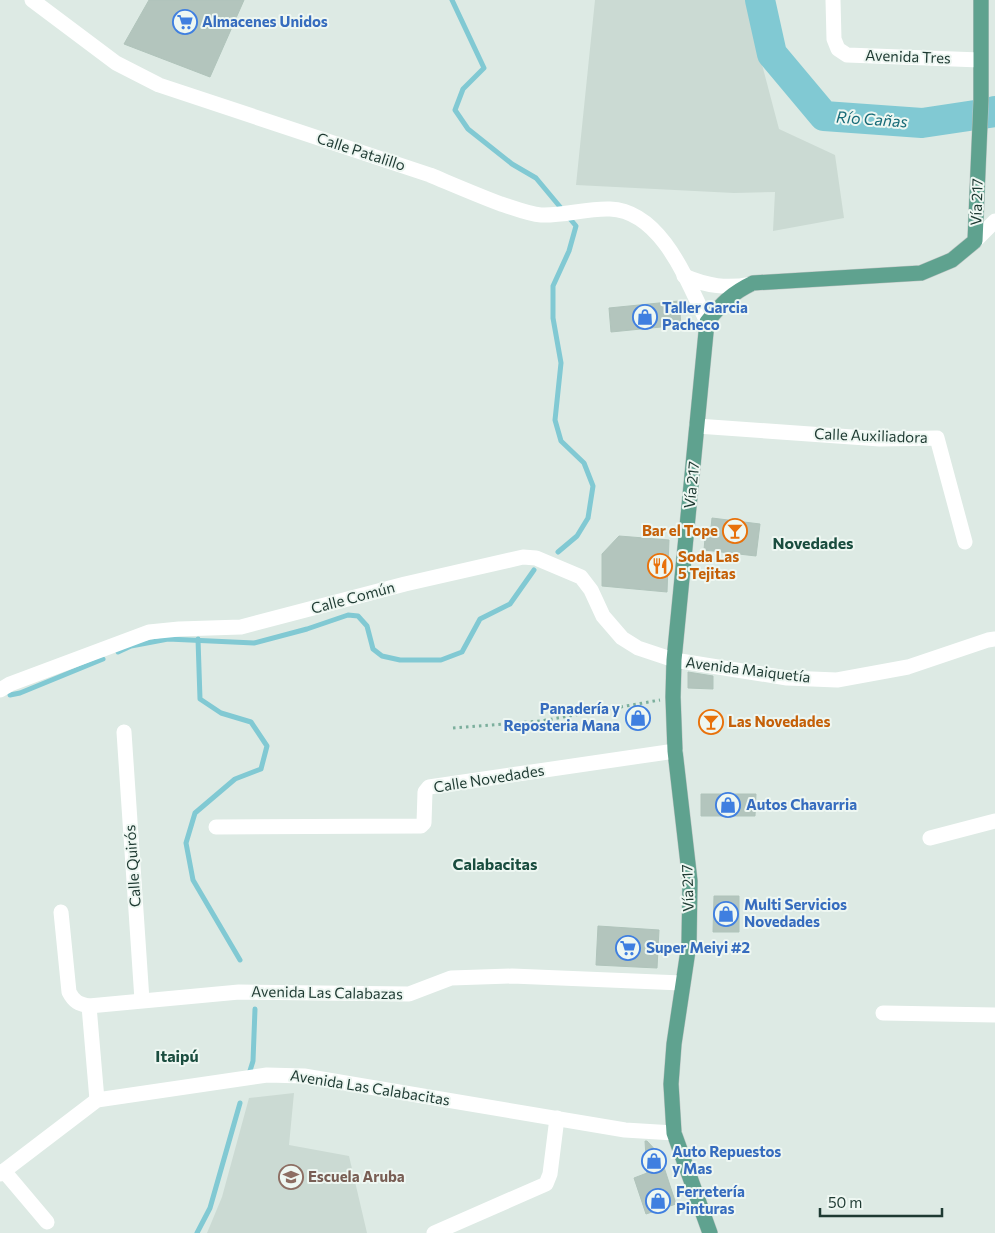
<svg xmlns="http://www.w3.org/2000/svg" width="995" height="1233" font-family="Commissioner,sans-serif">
  <rect width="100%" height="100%" fill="#ddeae4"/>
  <!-- built -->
  <g fill="#cbdad3">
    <polygon points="595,0 745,0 779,129 835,155 844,218 773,231 775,192 734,193 576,185"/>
    <polygon points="294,1093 289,1145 349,1156 367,1233 207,1233 222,1197 249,1098"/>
  </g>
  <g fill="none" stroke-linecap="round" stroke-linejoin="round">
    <!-- stream -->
    <g stroke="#81c9d3" stroke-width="5">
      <polyline points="452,0 484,68 463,89 455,110 468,129 512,164 536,178 576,226 569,251 553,286 553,318 561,363 555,420 561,441 584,463 593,486 588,518 577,536 558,552"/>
      <polyline points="198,639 200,699 221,713 251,722 267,746 261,769 235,779 195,813 186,843 193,880 240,960"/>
      <polyline points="118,652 131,646 168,639 254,643 307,629 348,615 358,616 367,626 373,649 382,656 400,660 441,660 462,652 480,619 510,604 534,570"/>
      <polyline points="10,695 20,693 103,659"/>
      <polyline points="249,1074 253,1061 255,1009"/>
      <polyline points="197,1233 210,1208 240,1103"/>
    </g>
    <!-- river -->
    <polyline stroke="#81c9d3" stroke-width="30" points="760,0 772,54 824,116 922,123 995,112 995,111"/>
  </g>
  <!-- building -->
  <g fill="#b3c5bd" stroke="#b0c4bb">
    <polygon points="149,0 244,0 210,77 124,44"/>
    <polygon points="679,301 681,325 611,332 609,308"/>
    <polygon points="712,518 760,524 756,556 704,550 705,538 710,537"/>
    <polygon points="619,536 669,540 667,592 602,586 602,554"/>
    <polygon points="688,672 713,676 713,689 688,688"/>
    <polygon points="701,794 756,794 755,816 701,816"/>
    <polygon points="714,896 739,896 739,932 713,932"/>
    <polygon points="598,926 659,930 657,968 596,965"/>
    <polygon points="645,1141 647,1141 660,1155 676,1204 646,1214 634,1178 647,1173"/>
  </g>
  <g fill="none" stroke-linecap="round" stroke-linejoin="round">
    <defs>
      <path id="major" d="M710,1233l-36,-100 -3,-49 3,-40 15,-100 1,-63 -15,-130 -2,-54 1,-37 33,-338c15,-19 25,-29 46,-39l168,-10 31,-13 23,-19 6,-141v-100"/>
    </defs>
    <!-- major casing -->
    <use href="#major" stroke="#bcc4c2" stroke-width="16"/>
    <!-- path -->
    <polyline stroke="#7caf9d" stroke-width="3" stroke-dasharray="2.5 4" stroke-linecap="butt" points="453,728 541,721 660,700"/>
    <!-- minor -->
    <g stroke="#fff" stroke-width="15">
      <path d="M32,0l84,63 43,22 271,90c24,10 47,20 71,29 13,4 27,10 40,11 23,1 46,-7 69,-6 52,2 78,74 97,113"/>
      <polyline points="833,0 834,39 838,49 847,55 980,60"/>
      <polyline points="975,241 995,221"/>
      <path d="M684,276c23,10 43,13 67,8"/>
      <polyline points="697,426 880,439 937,438 965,542"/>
      <polyline points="0,690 10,684 149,632 179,629 241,627 405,584 523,557 536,558 581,577 591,590 603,616 622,638 638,648 674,660 787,678 837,680 908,667 988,640 995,639"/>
      <polyline points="124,732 142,1000"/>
      <polyline points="216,827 421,826 424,823 425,792 429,787 675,751"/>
      <polyline points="930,838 995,821"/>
      <path d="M61,912l8,80c5,10 10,12 20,14l150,-14 170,2 42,-16 61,-2 170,7"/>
      <polyline points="89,1006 97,1100"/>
      <polyline points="883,1013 995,1015"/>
      <polyline points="4,1171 47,1222"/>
      <polyline points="0,1174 97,1100 267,1075 304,1076 625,1130 674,1133"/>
      <polyline points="434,1233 546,1184 550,1174 557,1118"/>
    </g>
    <!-- major -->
    <use href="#major" stroke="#5fa28f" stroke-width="15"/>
  </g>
  <!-- icons -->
  <defs>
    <symbol id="supermarket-ring" viewBox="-11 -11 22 22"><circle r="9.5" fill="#eef7f2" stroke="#3f7fe0" stroke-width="1.5"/><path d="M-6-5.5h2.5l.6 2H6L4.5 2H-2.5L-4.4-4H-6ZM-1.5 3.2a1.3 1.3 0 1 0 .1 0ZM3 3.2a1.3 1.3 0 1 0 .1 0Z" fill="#3f7fe0"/></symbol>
    <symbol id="shop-ring" viewBox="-11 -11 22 22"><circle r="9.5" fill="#eef7f2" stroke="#3f7fe0" stroke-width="1.5"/><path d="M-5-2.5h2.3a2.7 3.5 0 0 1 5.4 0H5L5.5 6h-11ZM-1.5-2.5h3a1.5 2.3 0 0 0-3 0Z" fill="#3f7fe0"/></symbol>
    <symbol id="bar-ring" viewBox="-11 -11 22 22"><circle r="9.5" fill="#eef7f2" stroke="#e8710a" stroke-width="1.5"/><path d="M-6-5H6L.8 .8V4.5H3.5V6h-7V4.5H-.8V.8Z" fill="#e8710a"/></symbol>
    <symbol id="restaurant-ring" viewBox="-11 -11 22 22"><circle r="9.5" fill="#eef7f2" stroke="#e8710a" stroke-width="1.5"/><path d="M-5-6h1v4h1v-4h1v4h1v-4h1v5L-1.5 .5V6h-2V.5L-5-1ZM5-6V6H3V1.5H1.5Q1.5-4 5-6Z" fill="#e8710a"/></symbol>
    <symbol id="school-ring" viewBox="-11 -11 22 22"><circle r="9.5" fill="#eef7f2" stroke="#8d6e63" stroke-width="1.5"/><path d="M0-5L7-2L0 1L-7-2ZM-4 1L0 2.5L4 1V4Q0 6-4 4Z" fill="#8d6e63"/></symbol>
  </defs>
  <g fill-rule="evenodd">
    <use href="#supermarket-ring" x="171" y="8" width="28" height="28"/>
    <use href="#shop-ring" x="631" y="303" width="28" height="28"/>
    <use href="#bar-ring" x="721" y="517" width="28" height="28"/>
    <use href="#restaurant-ring" x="646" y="552" width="28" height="28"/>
    <use href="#shop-ring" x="624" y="704" width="28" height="28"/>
    <use href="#bar-ring" x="697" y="708" width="28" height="28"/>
    <use href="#shop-ring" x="714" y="791" width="28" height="28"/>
    <use href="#shop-ring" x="712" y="900" width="28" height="28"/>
    <use href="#supermarket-ring" x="614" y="934" width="28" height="28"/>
    <use href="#shop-ring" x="640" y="1147" width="28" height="28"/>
    <use href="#school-ring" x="277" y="1163" width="28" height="28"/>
    <use href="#shop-ring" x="644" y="1187" width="28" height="28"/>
  </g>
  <g text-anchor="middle" stroke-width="4" stroke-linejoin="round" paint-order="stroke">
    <!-- shop labels -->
    <g font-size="15" font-weight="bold" fill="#366cbe" stroke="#eef7f2" text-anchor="start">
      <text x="202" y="27">Almacenes Unidos</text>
      <text x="662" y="313">Taller Garcia<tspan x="662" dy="17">Pacheco</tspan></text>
      <text x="620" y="714" text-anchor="end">Panadería y<tspan x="620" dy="17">Reposteria Mana</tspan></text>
      <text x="746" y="810">Autos Chavarria</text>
      <text x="744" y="910">Multi Servicios<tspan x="744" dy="17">Novedades</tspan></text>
      <text x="646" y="953">Super Meiyi #2</text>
      <text x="672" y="1157">Auto Repuestos<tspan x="672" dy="17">y Mas</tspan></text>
      <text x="676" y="1197">Ferretería<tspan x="676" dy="17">Pinturas</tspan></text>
    </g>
    <!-- street labels -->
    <g font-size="15" fill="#1e3a32" stroke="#eef7f2">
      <text transform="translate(908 57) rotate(2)" y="5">Avenida Tres</text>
      <text transform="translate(361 152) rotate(18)" y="5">Calle Patalillo</text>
      <text transform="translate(977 202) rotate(-88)" y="5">Vía 217</text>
      <text transform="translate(871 436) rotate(2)" y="5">Calle Auxiliadora</text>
      <text transform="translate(692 485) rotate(-84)" y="5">Vía 217</text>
      <text transform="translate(353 598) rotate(-15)" y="5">Calle Común</text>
      <text transform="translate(748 670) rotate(7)" y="5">Avenida Maiquetía</text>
      <text transform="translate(489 779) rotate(-9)" y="5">Calle Novedades</text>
      <text transform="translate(133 866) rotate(-94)" y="5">Calle Quirós</text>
      <text transform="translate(688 888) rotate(-92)" y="5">Vía 217</text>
      <text transform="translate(327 993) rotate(1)" y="5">Avenida Las Calabazas</text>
      <text transform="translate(370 1088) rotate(9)" y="5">Avenida Las Calabacitas</text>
    </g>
    <!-- food labels -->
    <g font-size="15" font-weight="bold" fill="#c56008" stroke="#eef7f2" text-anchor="start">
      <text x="718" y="536" text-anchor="end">Bar el Tope</text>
      <text x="678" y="562">Soda Las<tspan x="678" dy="17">5 Tejitas</tspan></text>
      <text x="728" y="727">Las Novedades</text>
    </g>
    <!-- education labels -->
    <g font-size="15" font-weight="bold" fill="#785e54" stroke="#eef7f2" text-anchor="start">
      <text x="308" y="1182">Escuela Aruba</text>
    </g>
    <!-- water labels -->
    <g font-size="16" font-style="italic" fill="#166b78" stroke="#eef7f2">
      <text transform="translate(872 119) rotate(4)" y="6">Río Cañas</text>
    </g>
    <!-- neighbourhood labels -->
    <g font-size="16" font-weight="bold" fill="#1a4d3f" stroke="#eef7f2">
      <text x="813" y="549">Novedades</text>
      <text x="495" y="870">Calabacitas</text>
      <text x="177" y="1062">Itaipú</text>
    </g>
  </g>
  <!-- scale -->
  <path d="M820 1208v8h122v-8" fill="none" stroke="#1e3a32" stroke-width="2.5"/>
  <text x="828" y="1208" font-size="15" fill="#1e3a32" stroke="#eef7f2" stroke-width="4" paint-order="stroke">50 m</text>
</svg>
